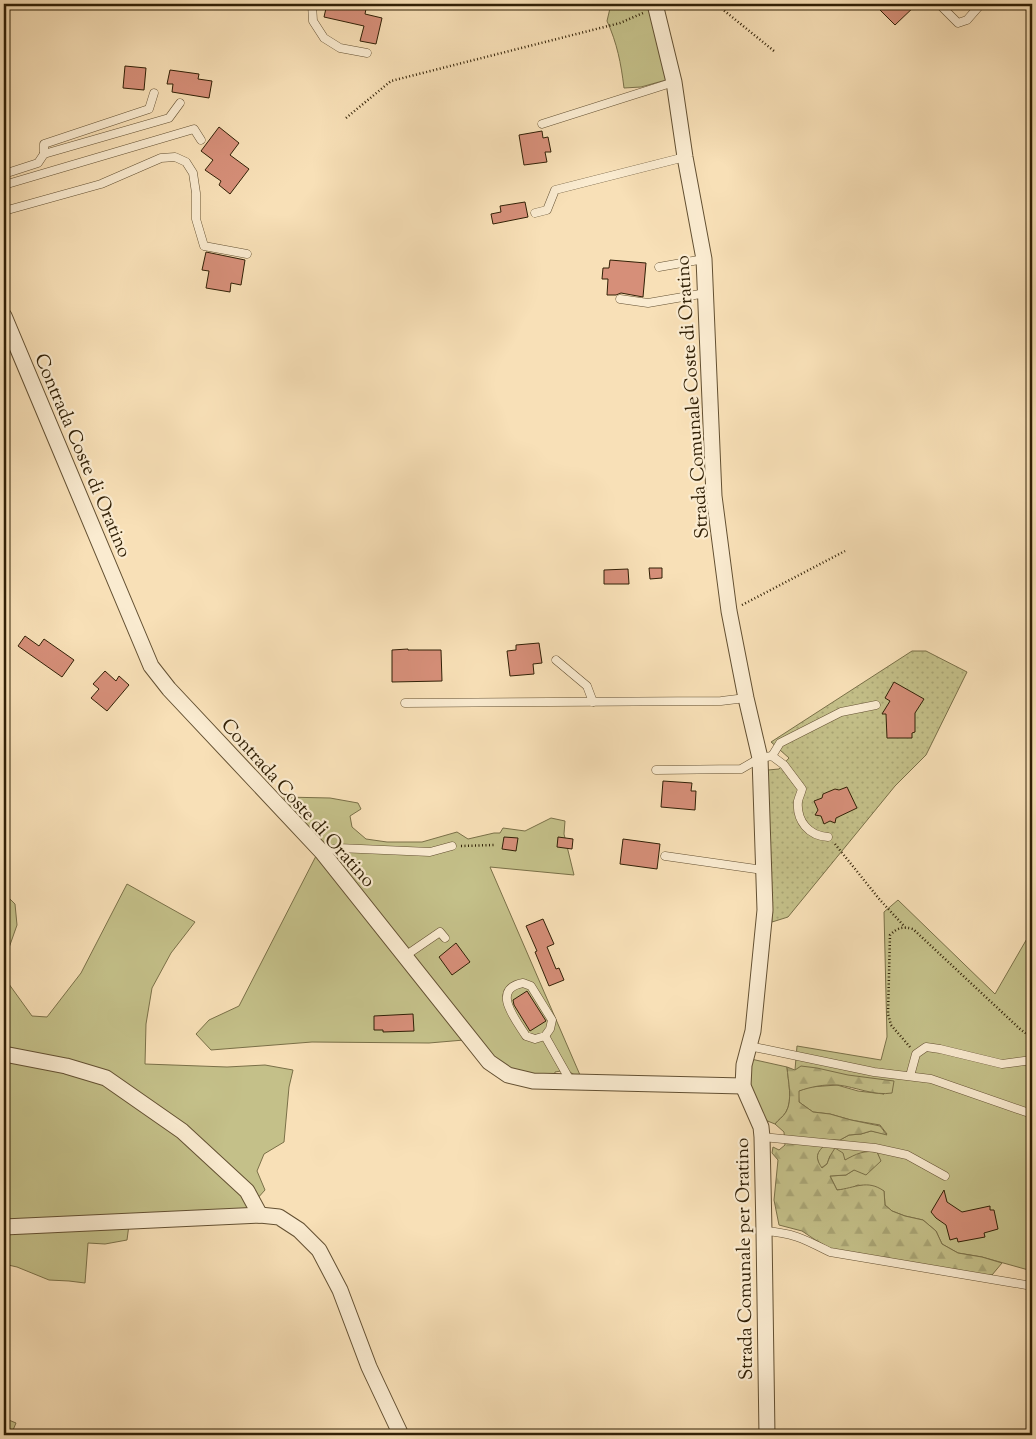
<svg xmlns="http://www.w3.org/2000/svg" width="1036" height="1439" font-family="'Sorts Mill Goudy',serif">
  <defs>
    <pattern id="forest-firs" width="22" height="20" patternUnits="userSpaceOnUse" patternTransform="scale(1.25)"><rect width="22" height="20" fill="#c4c089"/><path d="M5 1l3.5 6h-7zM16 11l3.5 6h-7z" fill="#a9a575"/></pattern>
    <pattern id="garden-dots" width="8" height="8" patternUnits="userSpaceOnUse" patternTransform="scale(1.25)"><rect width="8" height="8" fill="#c4c089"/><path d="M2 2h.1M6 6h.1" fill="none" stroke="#a9a575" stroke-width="1.8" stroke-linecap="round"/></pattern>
  </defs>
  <rect width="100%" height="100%" fill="#f8e0b7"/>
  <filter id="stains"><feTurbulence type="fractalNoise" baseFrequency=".004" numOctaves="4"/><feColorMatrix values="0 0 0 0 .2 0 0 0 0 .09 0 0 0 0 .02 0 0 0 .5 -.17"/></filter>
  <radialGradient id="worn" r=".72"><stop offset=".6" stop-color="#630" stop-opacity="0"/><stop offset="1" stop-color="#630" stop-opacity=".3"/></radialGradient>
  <!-- green -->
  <g fill="#c4c089" stroke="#7a7048">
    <path d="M611,4h37l18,76 -25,7 -17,1c-3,-25 -7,-45 -17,-67z"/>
    <polygon points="284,797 330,798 358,803 361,809 350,816 352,827 366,839 387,842 422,842 457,832 468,839 494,833 500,833 503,828 525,831 551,818 565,821 564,834 574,875 490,867 580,1075 576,1076 567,1070 555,1072 554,1079 508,1073 464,1040 429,1043 312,1042 211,1050 196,1034 209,1020 239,1006 316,856 291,830"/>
    <polygon points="127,884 195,922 171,953 152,988 146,1024 145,1064 227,1067 265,1065 293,1070 289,1087 284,1142 264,1154 257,1171 265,1190 247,1210 130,1217 127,1240 105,1244 88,1243 85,1283 69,1281 49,1280 17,1267 4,1264 4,965 6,980 32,1016 47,1017 81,973"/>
    <polygon points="4,893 15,904 17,925 4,962"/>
    <path d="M898,900l97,94 37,-64v52l-1,2 1,2v285l-50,-14 -24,-4 -16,-9 -6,-13 -13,-11 -18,-4 -13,-5 -7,-6 -1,-14 -26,-6 -9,4 -12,1 -7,-14 16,-1 8,-5 26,-9 -3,-9 -32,8 -15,-4 -3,8 -6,4c-8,-15 -2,-18 9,-28h10l9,-5 12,-1 10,-3 16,3 -7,-9 -29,-5 -21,-6 -17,-2 -14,-10 -1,-11 12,-4 27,-2 21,6 26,3 -89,-24 2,-24 84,14 6,-23 -3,-125z"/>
    <path d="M751,1059l36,8c1,14 6,33 -1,45 -3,5 -8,8 -11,12l-10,-4 -16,-35z"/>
    <polygon points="4,1418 16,1423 11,1435 4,1435"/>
  </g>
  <!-- forest -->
  <path fill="url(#forest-firs)" stroke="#7a7048" d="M801,1066l16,2 31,7 46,6 -2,12c-18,3 -36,-6 -54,-8 -13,-1 -28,2 -39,6v11l14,10 17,2 21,6 29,6 7,9 -16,-4 -10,3 -12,1 -9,5h-10c-10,10 -18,14 -8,28l5,-4 3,-8 5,-8 8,5 2,7c11,-6 19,-10 32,-8l4,9 -15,14 -12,-5 -8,5 -16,1 7,14c18,-2 30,-11 47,1l1,14 7,6 13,5 18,4 13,11 6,13 16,9 24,4 20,6 -10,12 -19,2 -141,-28 -15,-8 -15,-10 -23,-6 -5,-25 4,-40 -6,-7 1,-6 6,3 6,-5 -1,-13 -9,-8c3,-4 8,-7 11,-12 7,-12 2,-31 1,-45l8,3z"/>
  <!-- garden -->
  <polygon fill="url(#garden-dots)" stroke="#7a7048" points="912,651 926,651 967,672 926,755 895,786 788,917 772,922 766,774 768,770 779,769 789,758 771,742"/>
  <!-- building -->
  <g fill="#d68f79" stroke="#312006">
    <polygon points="327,4 367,4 365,14 382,18 376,44 360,41 364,26 324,17"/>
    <polygon points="874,4 917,4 895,25"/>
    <polygon points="125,66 146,68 144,90 123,88"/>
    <polygon points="170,70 199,74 198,79 212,81 209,98 172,92 173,84 167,84"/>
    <polygon points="219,127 239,143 230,155 249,169 230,194 219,185 221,181 205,170 213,160 201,151"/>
    <polygon points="542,131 543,138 548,137 551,152 545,152 547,162 524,165 519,135"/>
    <polygon points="525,202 528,217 493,224 491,214 501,212 500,206"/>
    <polygon points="206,252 245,260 241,285 231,283 230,292 206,288 209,271 202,270"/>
    <polygon points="610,260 646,263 643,297 621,293 616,295 607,295 608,279 602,279 603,268 609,268"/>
    <polygon points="649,568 662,568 662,578 650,579"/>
    <polygon points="628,569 629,584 604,584 604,570"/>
    <polygon points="25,636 39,646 44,639 74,660 62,677 18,646"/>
    <polygon points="539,643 542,663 533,664 534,674 510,676 507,651 516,650 516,645"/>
    <polygon points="408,649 408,650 441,650 442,681 392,682 392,650"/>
    <polygon points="105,671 116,681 119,676 129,685 107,711 91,698 99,689 93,684"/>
    <polygon points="894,682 924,699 915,713 915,732 912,733 912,738 887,738 886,714 882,714 890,701 885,698"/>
    <polygon points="663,781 692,783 691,791 696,791 695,810 661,807"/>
    <polygon points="847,787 857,808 836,818 835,823 830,821 824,824 821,816 815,815 818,810 814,801 822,798 823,794 835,789 839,790"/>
    <polygon points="504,837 518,838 516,851 502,849"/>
    <polygon points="558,837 573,839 572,849 557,847"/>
    <polygon points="623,839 660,844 657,869 620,864"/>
    <polygon points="543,919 554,944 547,947 556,969 559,968 564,980 549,986 535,952 537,951 526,926"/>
    <polygon points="456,943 470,962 452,975 439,957"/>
    <polygon points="527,991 546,1021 530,1031 514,1005 513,1000"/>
    <polygon points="413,1014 414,1031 383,1032 383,1030 374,1030 374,1016"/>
    <polygon points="944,1190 947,1202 962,1212 990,1206 990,1210 994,1210 998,1229 984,1233 985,1237 958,1242 957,1238 950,1240 946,1225 936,1218 931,1212"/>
  </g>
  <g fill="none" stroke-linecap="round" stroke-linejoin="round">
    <defs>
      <g id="lane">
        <polyline points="312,4 313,21 324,38 340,48 367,53"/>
        <polyline points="939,4 958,23 967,20 981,4"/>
        <polyline points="542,124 674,82"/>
        <polyline points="44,154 44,144 149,109 154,93"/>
        <polyline points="4,174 38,163 44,154 169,118 180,103"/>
        <polyline points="4,185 194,129 201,140"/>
        <polyline points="4,211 101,184 161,158 175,157 186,162 193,173 196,193 196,219 204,246 247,254"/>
        <polyline points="535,213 547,210 555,190 685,157"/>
        <polyline points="659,267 704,259"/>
        <polyline points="620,299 648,303 706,293"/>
        <polyline points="556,660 587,686 593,702"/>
        <polyline points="405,703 721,701 746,698"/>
        <polyline points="772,756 780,743 841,712 876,705"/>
        <path d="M656,770l85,-1 19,-11 12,-2 12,9 18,24c-1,4 -3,8 -4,12 -2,20 11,35 30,36"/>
        <polyline points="322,852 338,848 430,852 452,846"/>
        <polyline points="665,856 763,870"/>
        <polyline points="405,956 440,932 445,938"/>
        <path d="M523,983l8,3 21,34 -2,9 -5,7 -10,3 -9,-3c-10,-16 -36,-47 -3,-53z"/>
        <polyline points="545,1036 571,1082"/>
        <polyline points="749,1046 874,1072 931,1079 1032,1114"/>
        <polyline points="910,1076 916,1054 926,1047 940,1049 1002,1064 1032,1060"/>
        <polyline points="762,1137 875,1148 907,1155 945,1176"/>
        <path d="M764,1231c30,2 40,8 66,21l202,34"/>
      </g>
      <g id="street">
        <polyline points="655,4 674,82 685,157 704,259 714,496 729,611 746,698 760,758 765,910 753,1031 744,1065 743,1086 761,1127 762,1137 764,1231 767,1435"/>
        <polyline points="4,316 151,666 169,689 322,852 489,1062 508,1075 533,1081 743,1086"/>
        <polyline points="4,1054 66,1066 106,1078 182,1131 247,1191 260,1215"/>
        <polyline points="4,1227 260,1215 279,1217 299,1230 319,1250 340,1290 369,1367 401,1435"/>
      </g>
    </defs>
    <!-- lane casing -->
    <use href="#lane" stroke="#635032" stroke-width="9"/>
    <!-- street casing -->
    <use href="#street" stroke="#635032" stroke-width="17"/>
    <!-- path -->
    <g stroke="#312006" stroke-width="2.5" stroke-dasharray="1 2.5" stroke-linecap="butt">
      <polyline points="716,4 774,51"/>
      <polyline points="346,118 391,81 620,23 643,13"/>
      <polyline points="742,605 845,551"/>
      <polyline points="835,844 880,900 905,927"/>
      <polyline points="461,846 494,845"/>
      <path d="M910,1047l-19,-22 -3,-11 2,-79c7,-7 13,-9 23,-6l107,100 12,9"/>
    </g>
    <!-- lane -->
    <use href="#lane" stroke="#faebd0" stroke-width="8"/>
    <!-- street -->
    <use href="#street" stroke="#faebd0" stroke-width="15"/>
  </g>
  <g text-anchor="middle" stroke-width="4.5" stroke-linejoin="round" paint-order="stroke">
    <!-- street labels -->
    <g font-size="19" fill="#312006" stroke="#faebd0">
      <text transform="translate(691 397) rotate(-94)" y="7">Strada Comunale Coste di Oratino</text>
      <text transform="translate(84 455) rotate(67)" y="7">Contrada Coste di Oratino</text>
      <text transform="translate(299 802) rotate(48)" y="7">Contrada Coste di Oratino</text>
      <text transform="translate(743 1259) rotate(-91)" y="7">Strada Comunale per Oratino</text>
    </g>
  </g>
  <!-- margin -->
  <rect width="1036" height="1439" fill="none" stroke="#f8e0b7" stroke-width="20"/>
  <rect x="5" y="5" width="1026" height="1429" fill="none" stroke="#312006" stroke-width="2.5"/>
  <rect x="10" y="10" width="1016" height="1419" fill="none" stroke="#312006"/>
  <rect width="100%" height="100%" filter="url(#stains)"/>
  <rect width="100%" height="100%" fill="url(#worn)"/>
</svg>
